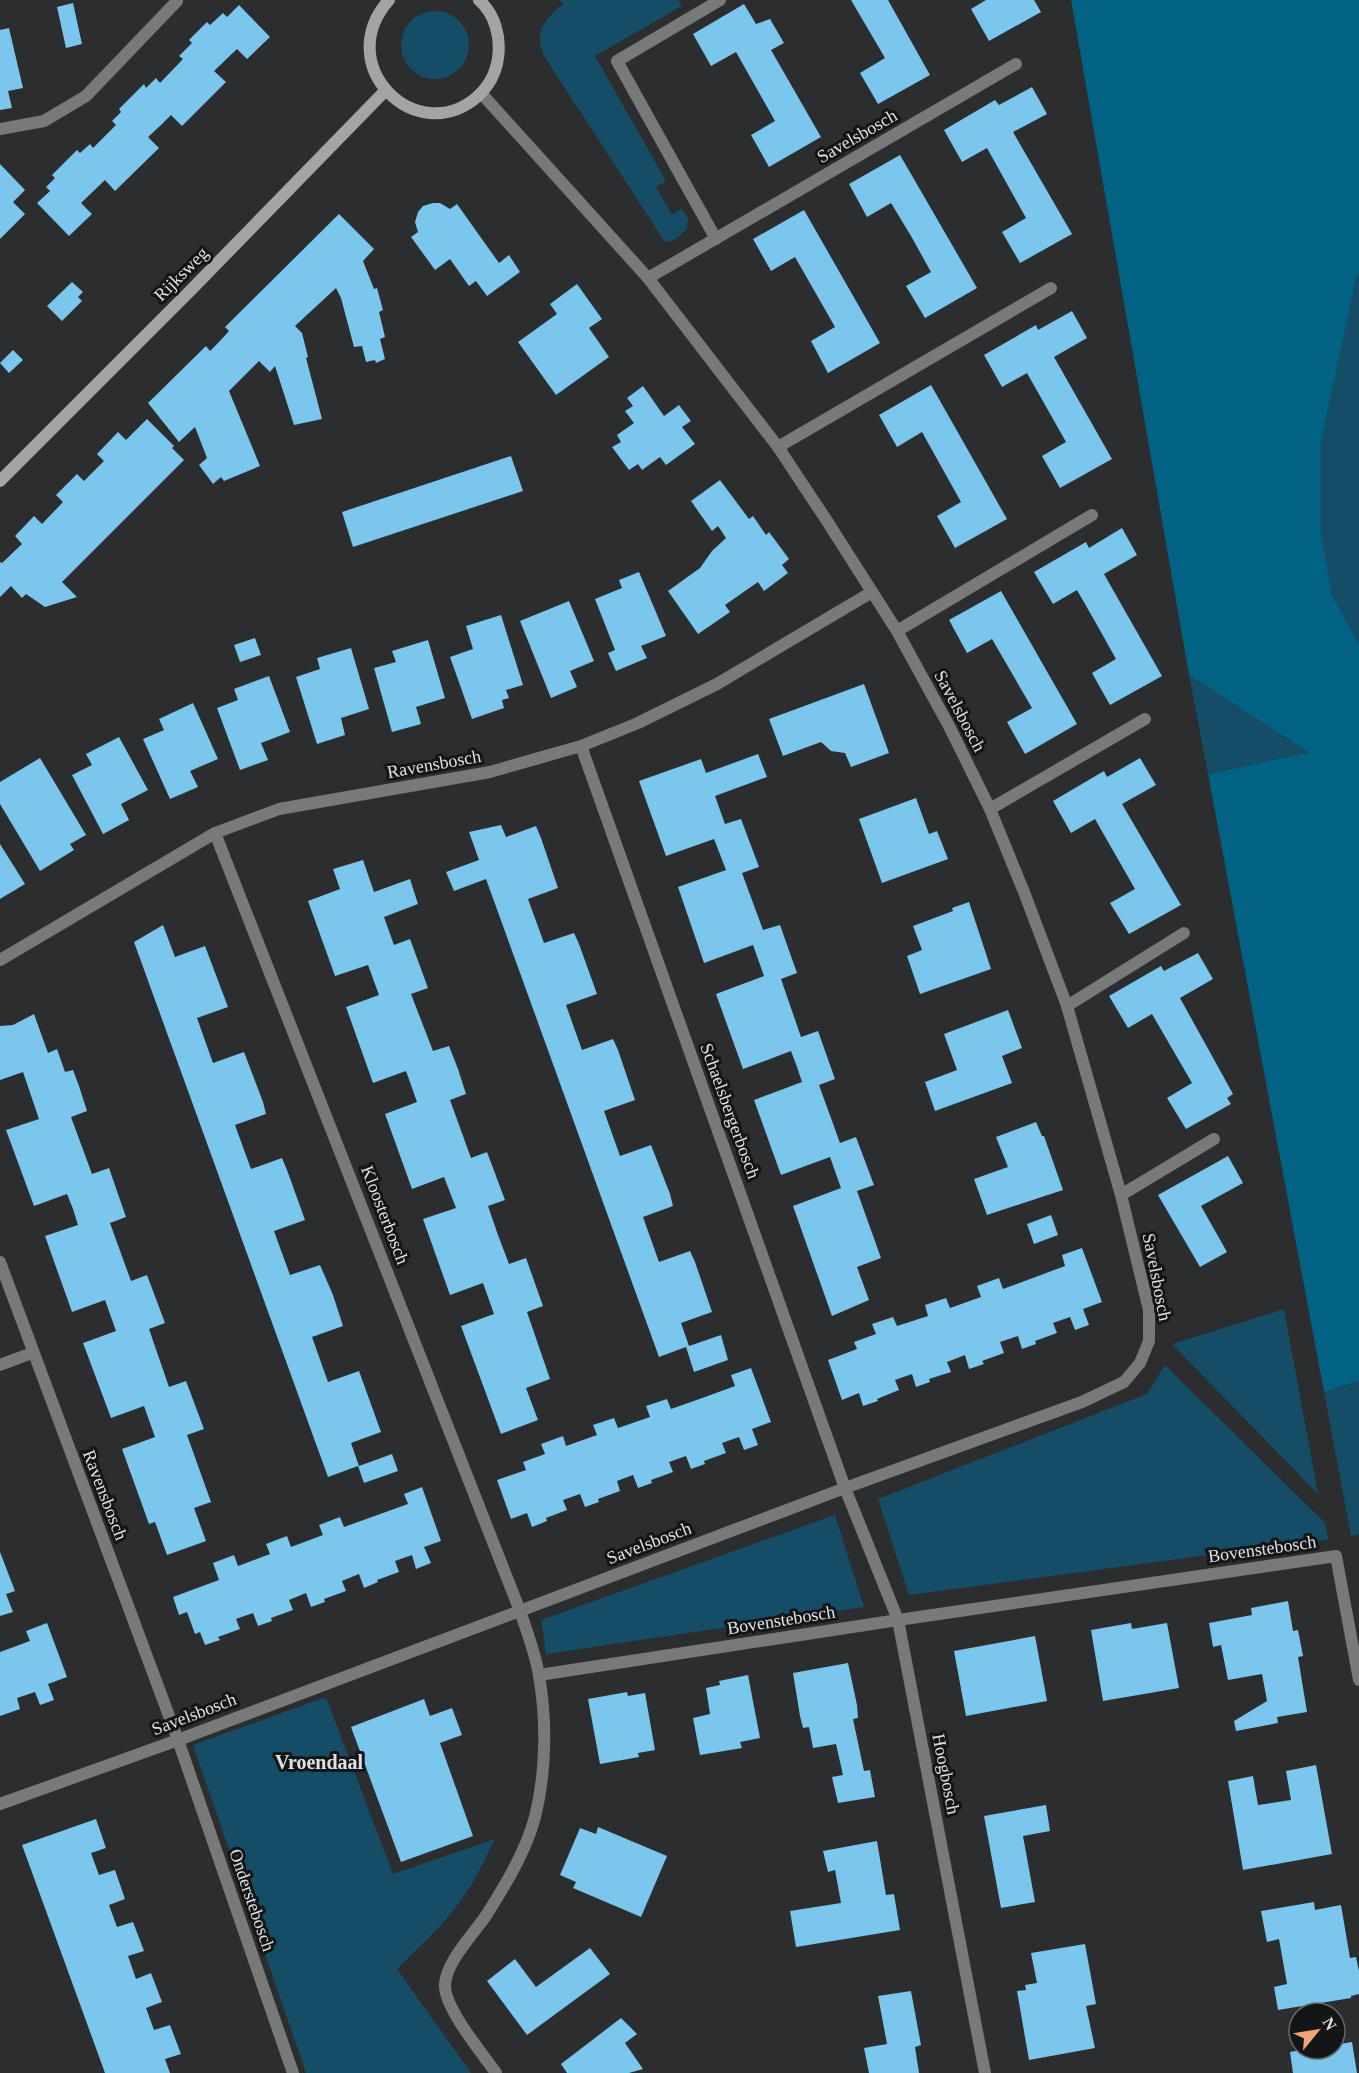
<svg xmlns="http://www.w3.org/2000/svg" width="1359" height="2073" font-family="'Times New Roman',serif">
  <rect width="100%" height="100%" fill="#2b2d2e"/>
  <!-- green -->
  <g fill="#164d66">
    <path d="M560,0h118l4,6 -87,50 71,125 -10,6 16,28 10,-6 6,10 -1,9c-6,7 -12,14 -22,14l-121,-186c-10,-26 0,-36 19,-52z"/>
    <circle cx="435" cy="45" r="34"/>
    <polygon points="1357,275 1359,275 1359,644 1332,595 1321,533 1321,443"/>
    <polygon points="1189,675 1310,754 1208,774"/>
    <polygon points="1284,1309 1318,1494 1172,1344"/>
    <polygon points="1165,1365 1325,1523 1328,1539 909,1595 878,1499 1147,1394"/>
    <polygon points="1359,1381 1359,1534 1351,1536 1324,1392"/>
    <polygon points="835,1515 864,1607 546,1654 541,1620"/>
    <path d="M326,1697l67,177 102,-35c-10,21 -20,42 -34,61 -18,26 -42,47 -64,69l74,104h-165l-113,-328z"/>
  </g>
  <!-- forest -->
  <polygon fill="#026284" points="1071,0 1359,0 1359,275 1357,275 1321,443 1321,533 1332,595 1359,644 1359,1381 1324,1392 1208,774 1309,753 1189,675"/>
  <!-- building -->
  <g fill="#7ac6ec">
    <polygon points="851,0 888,0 930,75 878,104 860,73 885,58"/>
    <polygon points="986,0 1034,0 1041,12 989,41 971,9"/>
    <polygon points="73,3 82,44 66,48 57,7"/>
    <polygon points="744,4 756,24 770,19 784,43 771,50 821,137 769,167 751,135 775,121 736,52 711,66 693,34"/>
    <polygon points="239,5 270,37 247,59 237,49 214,71 226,82 182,126 171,115 160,126 148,137 159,148 115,191 105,180 81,203 92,214 69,236 37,203 50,191 46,187 55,178 52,175 77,150 80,153 90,144 93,148 116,125 112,121 121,112 119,109 144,84 146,88 156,78 160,83 183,59 179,56 192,43 189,40 207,22 210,25 223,13 227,17"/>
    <polygon points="9,28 23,88 8,91 12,108 0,110 0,30"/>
    <polygon points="1032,87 1047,114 1013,132 1072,234 1020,263 1002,232 1026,218 987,148 962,162 944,130 995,100 999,105"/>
    <polygon points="900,155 977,288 925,318 906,286 931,272 911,236 891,203 867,217 849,184"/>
    <polygon points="0,164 25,190 13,202 25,214 0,239"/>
    <polygon points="433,203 440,203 450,209 457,204 499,263 509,255 520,272 487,296 476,281 469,286 450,259 435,270 411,237 418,232 415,222 418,212 423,206"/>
    <polygon points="804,210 880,343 828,373 811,341 835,327 795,257 771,271 753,239"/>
    <polygon points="339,214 374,249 363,261 374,289 377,288 383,310 379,312 385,337 380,339 385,359 376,363 375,360 366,362 362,346 354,347 341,298 336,288 295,326 302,333 308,357 306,358 322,419 294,425 275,366 270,372 259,361 229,391 260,466 224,481 221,477 213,484 199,465 207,458 195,427 179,442 148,403 206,346 210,351 219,342 229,331 225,327"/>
    <polygon points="72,282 83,292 78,297 82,301 62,321 47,306"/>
    <polygon points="577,284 602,319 589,328 609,357 556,395 518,342 557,314 550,304"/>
    <polygon points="1072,311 1087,338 1054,357 1112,459 1060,488 1042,456 1066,442 1027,373 1002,387 984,355 1036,325 1038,330"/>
    <polygon points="13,350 23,360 9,373 0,363"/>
    <polygon points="931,385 1007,519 955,548 937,516 961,502 922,432 897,447 879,415"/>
    <polygon points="643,386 664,416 679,405 691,421 682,427 695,444 666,465 660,457 642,470 638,464 629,470 612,447 621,442 617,435 634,423 625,411 633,406 627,398"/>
    <polygon points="147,419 174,446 172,448 184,460 62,582 77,597 45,607 26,594 22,598 11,586 0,597 0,562 2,563 22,544 15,536 34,516 42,524 63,502 56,495 77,474 84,481 104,461 97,454 118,432 126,440"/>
    <polygon points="511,456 523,491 353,547 342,512"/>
    <polygon points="720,480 749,519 753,516 766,535 769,532 789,559 782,565 788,573 764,591 758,582 725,605 730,612 698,634 668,591 700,568 712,551 726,538 718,526 712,531 691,501"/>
    <polygon points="1122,528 1137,555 1104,574 1162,676 1110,705 1092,673 1116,659 1097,625 1077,590 1053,604 1034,572 1086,542 1089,548"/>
    <polygon points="639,572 666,636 641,646 647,658 616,671 608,653 615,650 595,599 622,588 619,580"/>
    <polygon points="1001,591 1077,724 1025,754 1007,722 1032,708 992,639 967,653 949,620"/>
    <polygon points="569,601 594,661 570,671 577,687 551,698 520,621"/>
    <polygon points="501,615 523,685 506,690 509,698 502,700 504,708 472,719 450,657 473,649 466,626"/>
    <polygon points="255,638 261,655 240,662 234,645"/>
    <polygon points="428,640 445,698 416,707 421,724 392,732 374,668 396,662 392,651"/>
    <polygon points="351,648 369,709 341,718 345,735 317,744 296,677 320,669 317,658"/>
    <polygon points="269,676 290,732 261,743 268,760 240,770 217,708 238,700 234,689"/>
    <polygon points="864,684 889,753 851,767 845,753 831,751 821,742 783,756 769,719"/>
    <polygon points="193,703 218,759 190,771 198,787 170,799 143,739 164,730 159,719"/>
    <polygon points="119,737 148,790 121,804 129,820 103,834 72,775 92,765 86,754"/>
    <polygon points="758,754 767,777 715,796 725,824 741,819 759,867 742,873 763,930 780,925 797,973 781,979 801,1037 818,1031 835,1079 819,1085 840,1143 856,1137 874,1185 857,1191 881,1258 857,1267 869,1300 832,1316 793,1206 841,1188 830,1157 781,1175 754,1100 802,1082 797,1067 791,1051 743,1069 716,994 764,976 753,945 704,963 678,887 726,870 714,839 666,856 639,781 701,759 706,773"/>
    <polygon points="40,758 86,835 70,844 74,850 40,871 0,804 0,782"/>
    <polygon points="1140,758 1156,785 1122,804 1181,905 1129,934 1110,903 1135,889 1095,819 1071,833 1053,801 1104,771 1107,777"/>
    <polygon points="916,798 929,834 937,831 948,859 882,883 859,819"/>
    <polygon points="501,825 506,837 536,826 541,838 558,888 528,899 544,943 574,933 579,944 597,994 566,1005 582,1050 613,1039 618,1050 635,1100 604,1111 620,1156 651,1145 670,1194 673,1206 643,1217 659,1262 690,1251 695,1262 712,1312 681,1323 689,1346 721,1335 728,1360 694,1372 686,1347 659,1357 486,879 454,891 446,872 479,860 469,832"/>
    <polygon points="0,844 25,884 0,899"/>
    <polygon points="363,860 374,892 410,879 418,904 384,917 394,945 410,939 428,988 411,994 433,1051 449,1046 458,1069 466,1094 450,1100 471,1158 487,1152 505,1200 488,1206 498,1235 509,1264 526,1258 543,1306 527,1312 550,1379 526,1388 538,1420 501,1434 461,1326 494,1314 483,1283 450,1295 423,1219 456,1208 444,1177 412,1189 385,1114 417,1102 406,1071 373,1083 346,1007 379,995 368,965 335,976 308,901 340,889 333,869"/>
    <polygon points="969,902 991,969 920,994 907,956 922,950 913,926 953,911 952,908"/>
    <polygon points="163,925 175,957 205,946 228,1007 197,1018 213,1063 244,1052 263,1102 266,1114 235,1125 251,1169 282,1158 287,1170 305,1220 274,1231 290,1275 320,1265 333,1295 343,1326 312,1337 328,1382 359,1371 381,1432 351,1443 359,1466 392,1454 398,1471 364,1483 358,1466 328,1477 134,942"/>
    <polygon points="1198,953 1213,979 1180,998 1233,1094 1227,1098 1231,1104 1186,1129 1167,1098 1192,1083 1152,1014 1128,1028 1109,996 1161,966 1164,971"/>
    <polygon points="1008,1010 1022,1048 1002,1056 1012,1083 935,1111 925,1082 957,1070 944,1034"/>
    <polygon points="34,1014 48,1053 57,1049 65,1072 73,1070 79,1086 87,1111 71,1117 92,1174 109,1168 126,1217 110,1223 131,1281 147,1275 165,1323 149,1329 169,1387 186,1381 204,1429 187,1435 211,1502 194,1508 206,1541 167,1555 155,1522 149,1524 122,1449 155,1437 144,1406 111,1418 83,1343 116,1331 105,1300 72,1312 45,1236 78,1225 73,1209 67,1194 34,1206 6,1130 39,1119 23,1072 0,1080 0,1026 13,1025"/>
    <polygon points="1036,1122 1042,1136 1044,1136 1063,1190 987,1215 974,1179 1008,1167 996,1137"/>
    <polygon points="1228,1156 1243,1183 1201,1206 1227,1252 1200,1267 1158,1195"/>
    <polygon points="1051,1215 1058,1235 1034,1244 1027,1224"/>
    <polygon points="1082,1248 1102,1302 1083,1309 1089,1325 1075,1330 1070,1317 1053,1323 1057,1333 1035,1341 1036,1344 1022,1349 1018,1336 1000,1342 1004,1353 982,1361 984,1364 969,1369 965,1355 947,1362 951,1372 929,1379 930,1382 916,1387 912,1374 895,1380 899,1390 877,1399 878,1401 863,1406 859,1393 842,1400 828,1360 857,1349 854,1342 876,1334 872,1324 893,1317 897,1326 928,1316 925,1305 946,1298 950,1308 981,1297 977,1286 999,1278 1003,1289 1065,1266 1062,1255"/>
    <polygon points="751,1368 771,1422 752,1429 758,1445 744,1450 739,1437 722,1443 726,1453 704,1461 705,1464 691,1469 686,1456 669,1462 673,1472 651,1480 652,1483 638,1488 633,1475 617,1481 620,1491 598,1499 599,1502 585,1507 580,1494 563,1500 567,1510 546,1518 547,1521 532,1527 527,1513 511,1519 497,1480 526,1470 523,1462 545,1454 541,1444 563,1436 566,1446 597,1435 593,1425 614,1418 618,1428 650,1417 646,1406 667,1399 671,1409 705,1397 735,1386 731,1375"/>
    <polygon points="422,1487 441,1541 424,1547 431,1563 416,1569 412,1555 395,1561 399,1572 377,1580 378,1582 364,1588 359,1574 342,1581 346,1591 324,1599 325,1602 311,1607 306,1593 289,1600 293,1610 271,1618 272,1621 258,1626 253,1613 236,1619 240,1629 218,1637 220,1640 205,1645 200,1632 195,1634 187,1612 179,1615 173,1597 219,1580 213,1563 234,1555 238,1566 270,1554 266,1544 287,1536 291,1547 323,1535 319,1525 340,1517 344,1527 408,1504 404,1494"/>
    <polygon points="0,1552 15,1591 6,1594 13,1612 0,1616"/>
    <polygon points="1288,1601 1293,1631 1298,1630 1303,1656 1298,1657 1307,1712 1277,1717 1278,1723 1236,1731 1234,1721 1267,1701 1262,1674 1228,1680 1221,1645 1213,1647 1209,1623 1252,1615 1251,1608"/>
    <polygon points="47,1623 67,1677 48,1684 54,1700 40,1705 35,1692 17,1698 20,1709 0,1716 0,1652 30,1641 26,1631"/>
    <polygon points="1131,1623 1132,1629 1167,1623 1179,1688 1103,1701 1091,1630"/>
    <polygon points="1035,1636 1047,1701 966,1716 954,1651"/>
    <polygon points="848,1663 857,1705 858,1718 853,1719 864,1771 870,1770 875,1797 838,1803 832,1777 843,1775 836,1744 813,1748 809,1727 803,1728 800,1716 793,1673"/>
    <polygon points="748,1675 760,1738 740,1742 742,1748 700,1755 693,1718 710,1714 706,1688 720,1685 719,1681"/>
    <polygon points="627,1692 628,1696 645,1693 655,1750 638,1753 639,1757 600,1764 588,1699"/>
    <polygon points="424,1699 430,1716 452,1708 462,1735 440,1743 473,1836 401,1862 351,1727"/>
    <polygon points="1316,1765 1332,1854 1243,1870 1228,1781 1253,1776 1258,1805 1291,1800 1286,1771"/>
    <polygon points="1046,1805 1050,1831 1023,1836 1035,1902 1001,1908 984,1816"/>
    <polygon points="96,1819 106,1848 91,1853 99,1875 115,1870 125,1899 109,1905 117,1927 133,1922 144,1951 128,1956 136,1979 151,1973 162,2002 146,2008 154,2030 170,2025 181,2054 165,2059 170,2073 105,2073 22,1845"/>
    <polygon points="598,1827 667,1856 641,1917 573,1888 576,1882 560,1875 580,1828 596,1834"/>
    <polygon points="877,1841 886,1895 894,1894 900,1930 796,1947 790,1911 841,1903 835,1870 828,1872 823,1851"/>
    <polygon points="1314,1902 1315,1910 1341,1905 1350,1958 1356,1957 1359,1971 1359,1994 1351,1996 1351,1998 1278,2010 1274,1987 1287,1984 1279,1939 1267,1942 1261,1911"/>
    <polygon points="1085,1944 1096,2004 1086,2006 1095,2048 1029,2060 1017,1991 1026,1990 1025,1985 1037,1983 1031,1953"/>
    <polygon points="590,1948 610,1974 527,2035 487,1981 515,1959 536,1987"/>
    <polygon points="911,1991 921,2045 915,2047 919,2073 869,2073 864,2048 887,2044 878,1996"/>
    <polygon points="621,2018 637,2034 625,2043 643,2069 629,2073 567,2073 561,2064"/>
    <polygon points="1352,2042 1357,2073 1293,2073 1290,2052 1307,2049 1335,2049 1335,2045"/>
  </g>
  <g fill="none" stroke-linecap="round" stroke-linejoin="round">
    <!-- street -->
    <g stroke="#787979" stroke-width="12">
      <polyline points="0,129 44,121 86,96 177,1"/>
      <polyline points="716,239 617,61 720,0"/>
      <polyline points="648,278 1016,64"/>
      <polyline points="778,447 1051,288"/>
      <polyline points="897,631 1092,515"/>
      <polyline points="581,746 845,1488 898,1620 985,2073"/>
      <polyline points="990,809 1145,719"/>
      <path d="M215,833l305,778c7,21 16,44 19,65 8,45 7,97 -4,141 -9,34 -29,67 -48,97 -13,20 -40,46 -42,70 -2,23 38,70 51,89"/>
      <polyline points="0,960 215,833 279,809 490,772 581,746 638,723 717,684 872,592"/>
      <polyline points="1067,1006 1184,933"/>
      <polyline points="1121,1195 1214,1139"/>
      <polyline points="0,1262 178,1740 293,2073"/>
      <polyline points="0,1365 32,1353"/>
      <polyline points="539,1675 898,1620 1336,1556 1359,1680"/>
      <polyline points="0,1804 178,1740 845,1488 1082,1402 1124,1382 1140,1363 1149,1341 1149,1310 1121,1195 1067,1006 1024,892 990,809 949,726 897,631 827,521 778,447 648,278 481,93"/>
    </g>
    <!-- secondary -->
    <g stroke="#a2a4a5" stroke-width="12">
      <path d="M389,0c-58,65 27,149 88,97 11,-10 19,-24 21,-39 3,-21 -3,-44 -19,-58"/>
      <polyline points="0,481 191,290 385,91"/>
    </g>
  </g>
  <g text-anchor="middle" stroke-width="6" stroke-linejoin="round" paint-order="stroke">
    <!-- street labels -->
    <g font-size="18" fill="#dfe1e2" stroke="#141516">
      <text transform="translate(857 136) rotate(-30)" y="6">Savelsbosch</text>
      <text transform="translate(181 274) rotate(-45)" y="6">Rijksweg</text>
      <text transform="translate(960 711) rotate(62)" y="6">Savelsbosch</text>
      <text transform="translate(434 764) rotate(-10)" y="6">Ravensbosch</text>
      <text transform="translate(730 1111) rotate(70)" y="6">Schaelsbergerbosch</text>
      <text transform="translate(385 1215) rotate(69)" y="6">Kloosterbosch</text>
      <text transform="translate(1157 1277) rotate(79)" y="6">Savelsbosch</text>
      <text transform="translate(105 1495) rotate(69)" y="6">Ravensbosch</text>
      <text transform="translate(649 1543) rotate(-21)" y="6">Savelsbosch</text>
      <text transform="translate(1262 1549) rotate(-8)" y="6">Bovenstebosch</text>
      <text transform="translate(781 1620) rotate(-9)" y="6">Bovenstebosch</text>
      <text transform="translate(194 1714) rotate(-21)" y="6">Savelsbosch</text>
      <text transform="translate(946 1774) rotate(79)" y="6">Hoogbosch</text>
      <text transform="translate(252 1900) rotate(71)" y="6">Onderstebosch</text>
    </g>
    <!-- neighbourhood labels -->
    <g font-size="20" font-weight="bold" fill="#dfe1e2" stroke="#141516">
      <text x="319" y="1769">Vroendaal</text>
    </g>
  </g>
  <!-- north arrow -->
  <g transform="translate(1317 2031) rotate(60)"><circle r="28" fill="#141516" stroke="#656768" stroke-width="1.5"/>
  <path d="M0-4.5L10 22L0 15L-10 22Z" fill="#efa376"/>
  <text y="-9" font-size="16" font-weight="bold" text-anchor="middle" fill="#dfe1e2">N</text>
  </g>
</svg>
